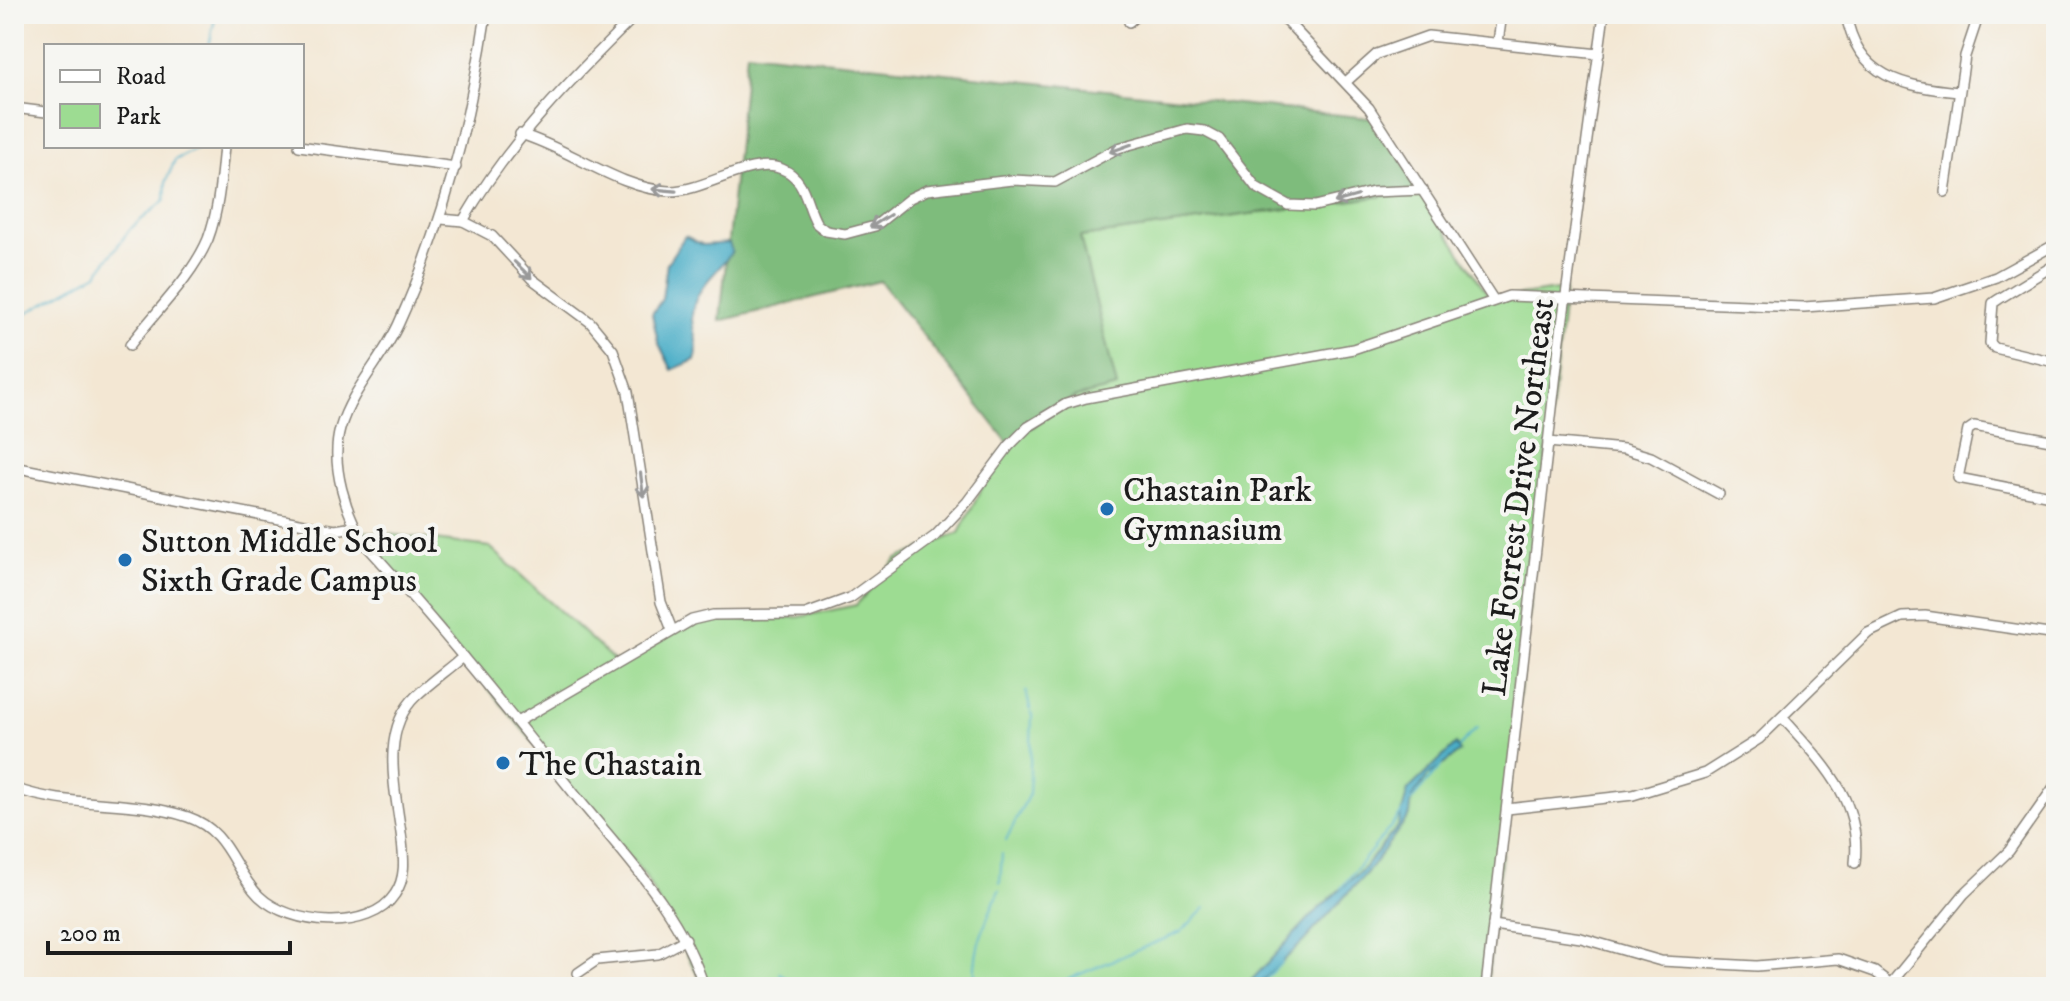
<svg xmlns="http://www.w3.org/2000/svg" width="2070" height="1001" font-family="'IM FELL DW Pica',serif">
  <rect width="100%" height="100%" fill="#f6f6f2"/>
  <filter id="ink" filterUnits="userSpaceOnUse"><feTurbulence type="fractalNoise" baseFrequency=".0125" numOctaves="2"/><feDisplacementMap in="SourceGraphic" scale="16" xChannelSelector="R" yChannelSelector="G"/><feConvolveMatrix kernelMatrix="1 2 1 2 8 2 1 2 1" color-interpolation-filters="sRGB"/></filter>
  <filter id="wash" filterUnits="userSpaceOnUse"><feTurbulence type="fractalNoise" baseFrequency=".006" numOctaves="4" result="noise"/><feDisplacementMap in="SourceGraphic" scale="32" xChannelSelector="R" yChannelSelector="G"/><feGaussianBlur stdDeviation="1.8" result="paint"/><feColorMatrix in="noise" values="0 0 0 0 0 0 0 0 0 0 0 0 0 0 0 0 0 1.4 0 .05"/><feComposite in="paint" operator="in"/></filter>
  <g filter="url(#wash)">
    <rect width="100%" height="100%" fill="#f3e7d3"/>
    <!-- green -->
    <polygon fill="#9ddc92" stroke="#5c7c57" stroke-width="2" points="1420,191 1491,299 1565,289 1487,987 704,987 645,876 356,530 490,547 620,666 675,632 713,617 740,620 799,617 856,605 897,559 959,533 999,455 1030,422 1080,237"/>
    <!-- forest -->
    <polygon fill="#7ebc7c" stroke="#4d6c4c" stroke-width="2" points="747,52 1378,119 1420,191 1080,237 1117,387 1073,398 1009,444 880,281 720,321"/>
    <!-- water -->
    <g fill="#48adc7" stroke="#326472" stroke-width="2">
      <path d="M685,236l18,9 26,-2 3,8c-13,22 -37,34 -40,64 -1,16 9,29 3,45l-23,10 -14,-28 -6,-28 10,-15 5,-36z"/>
      <polygon points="1456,744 1460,752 1428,776 1412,798 1410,814 1370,869 1304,941 1256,987 1245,987 1316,911 1364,868 1398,826 1408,790"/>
    </g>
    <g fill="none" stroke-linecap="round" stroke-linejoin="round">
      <!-- stream -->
      <g stroke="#48adc7" stroke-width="2">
        <polyline points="209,46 216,14"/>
        <polyline points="14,320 97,274 130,229 165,200 166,181 175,160 202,146"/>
        <polyline points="1459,747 1477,728"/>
        <polyline points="1411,801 1441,766"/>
        <polyline points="1006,840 1029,794 1032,716 1026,691"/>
        <polyline points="1000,883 1002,854"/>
        <polyline points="1341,888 1405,809"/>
        <polyline points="780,973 797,987"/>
        <path d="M976,987c-6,-35 11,-66 23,-97"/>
        <polyline points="1049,987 1181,932 1205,908"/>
        <polyline points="1259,987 1282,962"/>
      </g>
    </g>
  </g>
  <g filter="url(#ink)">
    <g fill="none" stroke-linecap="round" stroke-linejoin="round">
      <defs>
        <g id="minor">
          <path d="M486,14c-16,107 -42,210 -87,309 -16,36 -48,67 -59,106 -10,36 6,85 25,115 74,81 143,167 211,252 48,59 106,117 128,191"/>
          <polyline points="1280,14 1369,108 1493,299"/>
          <path d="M1846,14c11,64 57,72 113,78"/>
          <polyline points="1129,22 1138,14"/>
          <polyline points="1498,42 1502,14"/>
          <polyline points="1347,81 1377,54 1428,36 1599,54"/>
          <polyline points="14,108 46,112"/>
          <path d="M520,134c49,14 99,55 149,57 35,1 82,-35 113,-22 25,10 23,35 35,55l9,7 19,3 30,-8 35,-28 17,-8 85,-10 43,2 63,-34 69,-19 17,2 15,8 37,48 32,18 27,1 58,-14 50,-2"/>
          <polyline points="299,146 456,167"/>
          <polyline points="1945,192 1965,56 1979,14"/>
          <polyline points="441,219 463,221 492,236 532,279 590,322 613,350 628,392 661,602 672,630"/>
          <path d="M463,221c47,-81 108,-142 174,-207"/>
          <path d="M130,345c25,-33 62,-68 78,-106 11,-29 13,-62 16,-93"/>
          <polyline points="2050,361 1995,348 1990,343 1993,303 1999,299 2056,264"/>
          <polyline points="2056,441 1974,426 1968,430 1958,478 2056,497"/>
          <polyline points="1548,442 1624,449 1651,457 1719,494"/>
          <polyline points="14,467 335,530 354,527"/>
          <path d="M1782,717c40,45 80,82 73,146"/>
          <polyline points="517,722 692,620 713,615 806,614 850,598 935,536 967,502 1009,446 1028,427 1066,404 1086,398 1353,349 1509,296 1804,307 1934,298 1996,277 2056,244"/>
          <path d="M14,788c56,21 118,10 174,29 41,14 44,52 71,79 31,30 111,37 136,-2 11,-16 9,-35 7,-53 -5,-46 -24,-109 14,-145 15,-14 32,-26 47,-39"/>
          <polyline points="1507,809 1633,795 1705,773 1759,739 1868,633 1902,617 1925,616 2056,635"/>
          <polyline points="1493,925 1581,938 1661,961 1757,966 1838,959 1875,972 1891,984"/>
          <polyline points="578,973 597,960 658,954 686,939"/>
          <polyline points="1486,987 1559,347 1604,14"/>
          <polyline points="1888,987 1964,894 2009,851 2056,784"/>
        </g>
      </defs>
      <!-- minor casing -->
      <use href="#minor" stroke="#888278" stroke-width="12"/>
      <!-- minor -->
      <use href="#minor" stroke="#fff" stroke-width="9"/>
    </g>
    <!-- one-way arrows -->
    <defs><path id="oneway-shaft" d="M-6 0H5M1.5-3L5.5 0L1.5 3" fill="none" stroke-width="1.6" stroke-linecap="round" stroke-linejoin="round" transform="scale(2)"/></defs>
    <g stroke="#999">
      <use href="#oneway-shaft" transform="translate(1121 148) rotate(160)"/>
      <use href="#oneway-shaft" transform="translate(664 190) rotate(-175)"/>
      <use href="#oneway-shaft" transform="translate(1346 199) rotate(164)"/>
      <use href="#oneway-shaft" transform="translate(880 221) rotate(148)"/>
      <use href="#oneway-shaft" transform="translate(523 270) rotate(44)"/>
      <use href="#oneway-shaft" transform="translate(642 485) rotate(83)"/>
    </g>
  </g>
  <!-- markers -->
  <g fill="#1f6fb2" stroke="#f6f6f2" stroke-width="3">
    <circle cx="1107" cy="509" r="8"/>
    <circle cx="125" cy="560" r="8"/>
    <circle cx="503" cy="763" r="8"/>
  </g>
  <g text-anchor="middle" stroke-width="8" stroke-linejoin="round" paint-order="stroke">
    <!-- poi labels -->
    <g font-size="34" fill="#1c1c1c" stroke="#f6f6f2" text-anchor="start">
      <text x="1123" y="501">Chastain Park<tspan x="1123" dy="39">Gymnasium</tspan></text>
      <text x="141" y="552">Sutton Middle School<tspan x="141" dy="39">Sixth Grade Campus</tspan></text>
      <text x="519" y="775">The Chastain</text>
    </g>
    <!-- street labels -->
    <g font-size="34" fill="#1c1c1c" stroke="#f6f6f2">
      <text transform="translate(1517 497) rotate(-83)" y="12">Lake Forrest Drive Northeast</text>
    </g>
  </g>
  <!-- margin -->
  <rect width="2070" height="1001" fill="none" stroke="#f6f6f2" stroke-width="48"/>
  <!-- legend -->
  <rect x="44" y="44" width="260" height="104" fill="#f6f6f2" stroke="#9f9f9c" stroke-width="2"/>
  <rect x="60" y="70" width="40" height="12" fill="#ffffff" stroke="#9f9f9c" stroke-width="2"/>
  <text x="116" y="84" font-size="24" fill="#1c1c1c">Road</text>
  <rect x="60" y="104" width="40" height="24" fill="#9ddc92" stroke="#9f9f9c" stroke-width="2"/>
  <text x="116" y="124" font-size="24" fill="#1c1c1c">Park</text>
  <!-- scale -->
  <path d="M48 941v12h242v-12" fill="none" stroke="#1c1c1c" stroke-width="4"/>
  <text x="60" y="941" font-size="24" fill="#1c1c1c" stroke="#f6f6f2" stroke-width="6" paint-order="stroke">200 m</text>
</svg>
